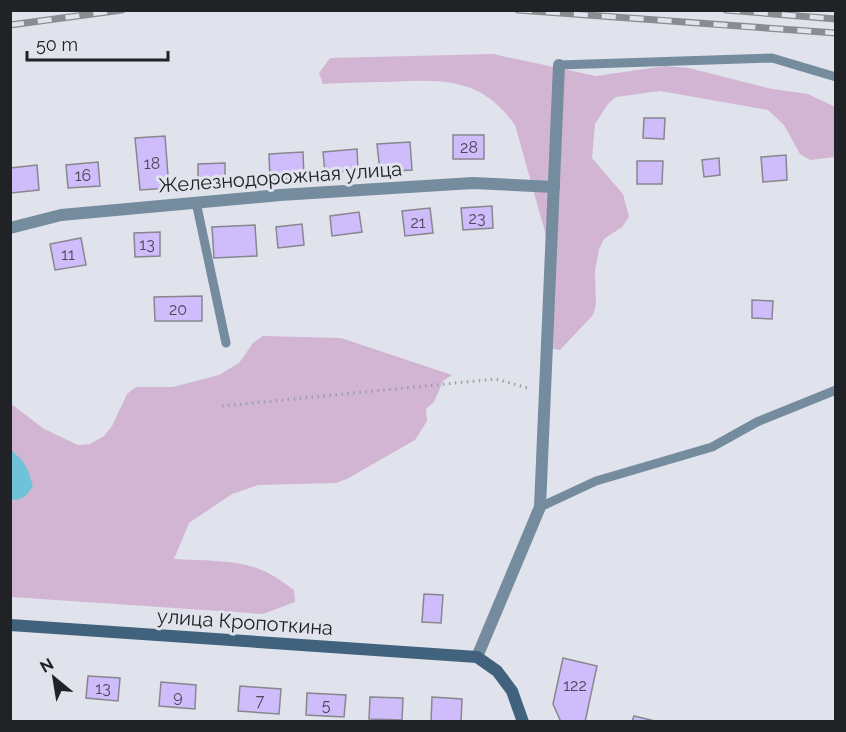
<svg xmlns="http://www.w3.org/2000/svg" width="846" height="732" font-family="Raleway,sans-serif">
  <rect width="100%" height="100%" fill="#e0e3eb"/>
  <!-- green -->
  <g fill="#d2b5d3">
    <path d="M493,54l103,22 69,-10 24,2 83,21 36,5 27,13v50l-25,3 -10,-6 -16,-29 -16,-15 -108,-19 -44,6 -8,7 -13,20 -3,34 31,36 6,23 -7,10 -18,12 -5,10 -4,22 1,33 -3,11 -33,35 -11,-2 6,-94 -10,-22 -30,-107c-8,-11 -17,-21 -29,-29 -29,-20 -70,-15 -103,-14 -20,0 -40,1 -60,2l-4,-11 11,-15z"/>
    <path d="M263,336l78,2 111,37 -9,6 -9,21 -8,7 1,12 -12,19 -68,39 -11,4 -78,2 -26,9 -43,29 -15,36c29,2 61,0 88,11 12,5 22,13 32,20l1,12 -32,12 -252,-17 -1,-194 34,26 34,16 12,-1 14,-8 8,-10 15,-32 9,-7h37l46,-12 20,-12 14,-20z"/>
  </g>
  <!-- water -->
  <path fill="#70c2d9" d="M11,450c16,14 16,17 22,36 -6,9 -11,16 -22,13z"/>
  <!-- building -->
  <g fill="#cfbcfa" stroke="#88868e" stroke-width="1.5">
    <polygon points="644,118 665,118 664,139 643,138"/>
    <rect x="453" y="135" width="31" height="24"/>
    <polygon points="165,136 169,188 140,190 135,138"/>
    <polygon points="410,142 412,170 380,172 377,144"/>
    <polygon points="357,149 358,170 325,173 323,152"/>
    <polygon points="303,152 304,178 270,180 269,154"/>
    <polygon points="786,155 787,180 763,182 761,157"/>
    <polygon points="719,158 720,175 704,177 702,160"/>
    <polygon points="637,161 663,161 662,184 637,184"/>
    <polygon points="98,162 100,186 68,188 66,165"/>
    <polygon points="225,163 225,184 198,184 198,164"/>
    <polygon points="37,165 39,190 11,193 10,168"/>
    <polygon points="492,206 493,228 463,230 461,208"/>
    <polygon points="430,208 433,233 405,236 402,211"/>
    <polygon points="359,212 362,232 332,236 330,216"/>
    <polygon points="302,224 304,245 278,248 276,227"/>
    <polygon points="255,225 257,256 214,258 212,227"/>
    <polygon points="160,232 160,256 135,257 134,233"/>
    <polygon points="81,238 86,265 55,270 50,244"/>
    <polygon points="202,296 202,321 155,321 154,297"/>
    <polygon points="752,300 773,301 772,319 752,318"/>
    <polygon points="424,594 443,595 441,623 422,622"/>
    <polygon points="563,658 597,666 585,722 561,722 553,704"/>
    <polygon points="88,676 120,678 118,701 86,698"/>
    <polygon points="161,682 196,685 195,709 159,706"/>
    <polygon points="240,686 281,689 279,714 238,711"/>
    <polygon points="307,693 346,695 344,717 306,715"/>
    <polygon points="370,697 403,698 402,720 369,719"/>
    <polygon points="432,697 462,699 461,722 431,722"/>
    <polygon points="634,716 659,722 632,722"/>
  </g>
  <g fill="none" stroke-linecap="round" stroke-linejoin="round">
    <!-- path -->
    <polyline stroke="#9c9ea5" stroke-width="3" stroke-dasharray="1.5 4.5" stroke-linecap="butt" points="222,406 496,379 531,389"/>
    <!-- lane -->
    <g stroke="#758c9f" stroke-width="9">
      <polyline points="559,65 772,58 836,77"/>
      <polyline points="196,202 226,343"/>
      <polyline points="540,507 596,481 712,447 757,422 836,390"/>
    </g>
    <!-- street -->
    <g stroke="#758c9f" stroke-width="12">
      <polyline points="10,228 61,215 280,195 473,183 554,187"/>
      <polyline points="477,657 540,507 559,65"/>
    </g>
    <!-- secondary -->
    <polyline stroke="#41627d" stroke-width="12" points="10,625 477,657 497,671 512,691 523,722"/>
    <defs>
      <g id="rail">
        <polyline points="518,10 836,33"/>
        <polyline points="726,10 836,19"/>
        <polyline points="10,25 122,10"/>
      </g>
    </defs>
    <!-- rail casing -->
    <use href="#rail" stroke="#8a8c91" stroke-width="7"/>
    <!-- rail -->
    <use href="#rail" stroke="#e0e3eb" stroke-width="4.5" stroke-dasharray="14" stroke-linecap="butt"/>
  </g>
  <g text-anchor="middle" stroke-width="6" stroke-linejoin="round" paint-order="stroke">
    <!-- number labels -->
    <g font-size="16" fill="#4c485a">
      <text x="469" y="153">28</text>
      <text x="152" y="169">18</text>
      <text x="83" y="181">16</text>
      <text x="477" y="224">23</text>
      <text x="418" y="228">21</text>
      <text x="147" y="250">13</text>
      <text x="68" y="260">11</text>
      <text x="178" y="315">20</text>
      <text x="575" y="691">122</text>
      <text x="103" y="694">13</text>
      <text x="178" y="702">9</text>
      <text x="260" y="706">7</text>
      <text x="326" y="711">5</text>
    </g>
    <!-- street labels -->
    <g font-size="20" fill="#212225" stroke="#e0e3eb">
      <text transform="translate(280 177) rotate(-4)" y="7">Железнодорожная улица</text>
      <text transform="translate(245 622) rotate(4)" y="7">улица Кропоткина</text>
    </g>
  </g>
  <!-- border -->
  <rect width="846" height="732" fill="none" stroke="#212225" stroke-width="24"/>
  <!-- north arrow -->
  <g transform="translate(54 678) rotate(330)" stroke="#e0e3eb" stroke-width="4.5" paint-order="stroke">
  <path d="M0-4.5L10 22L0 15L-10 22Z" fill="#212225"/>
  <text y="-9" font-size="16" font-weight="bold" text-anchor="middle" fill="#212225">N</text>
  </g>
  <!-- scale -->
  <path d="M27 51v9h141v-9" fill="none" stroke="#212225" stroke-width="3"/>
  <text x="36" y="51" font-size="18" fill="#212225" stroke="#e0e3eb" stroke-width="4.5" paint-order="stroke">50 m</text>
</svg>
